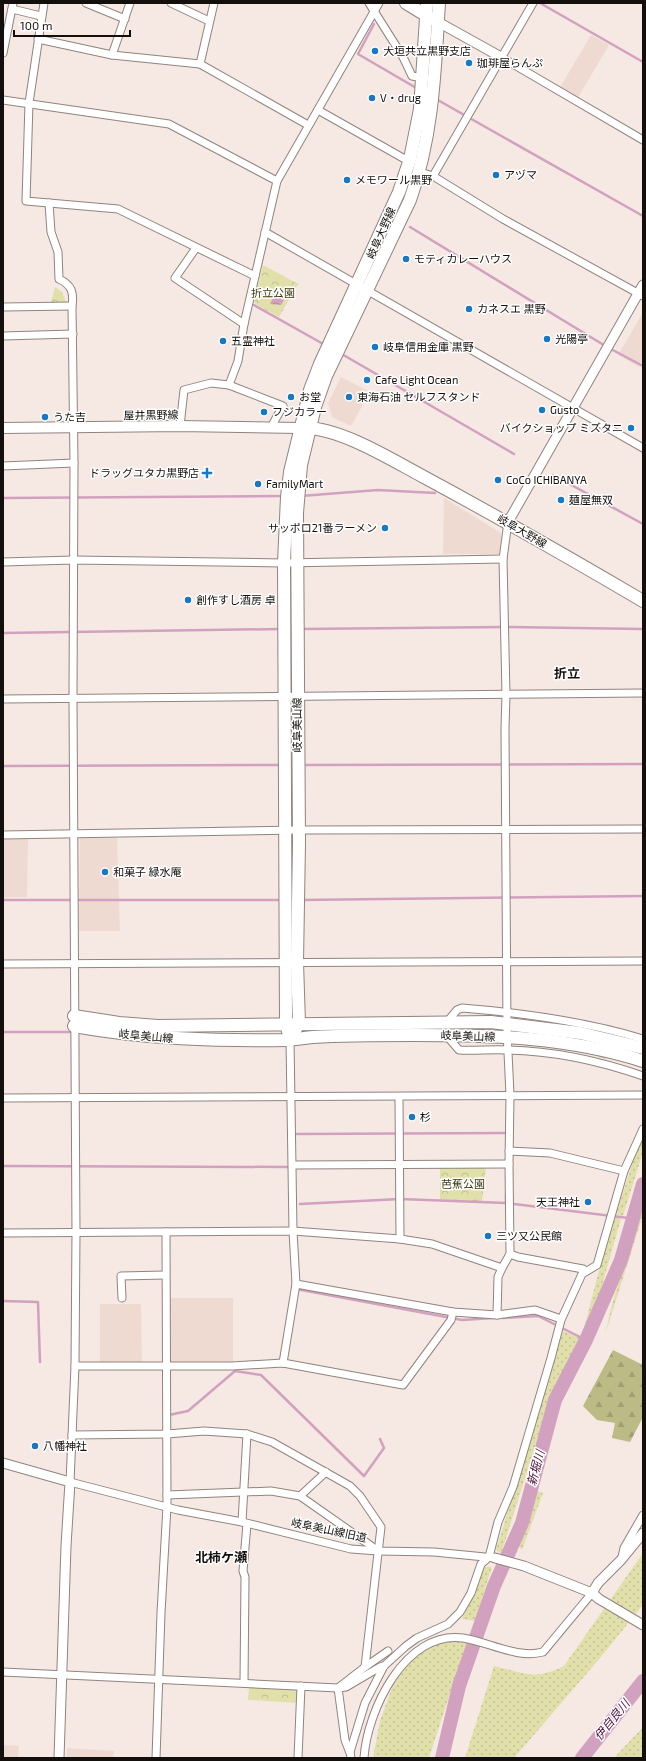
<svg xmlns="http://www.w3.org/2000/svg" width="646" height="1761" font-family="'Exo 2','Noto Sans JP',sans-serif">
  <defs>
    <pattern id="grass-dots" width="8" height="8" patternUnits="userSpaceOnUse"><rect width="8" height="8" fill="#e1e0aa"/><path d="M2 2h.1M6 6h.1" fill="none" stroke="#c0bf91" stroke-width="1.8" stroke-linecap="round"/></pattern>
    <pattern id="forest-firs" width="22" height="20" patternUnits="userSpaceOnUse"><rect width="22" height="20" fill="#bcba85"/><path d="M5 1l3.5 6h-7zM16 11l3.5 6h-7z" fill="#a19f72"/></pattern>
    <pattern id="park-crowns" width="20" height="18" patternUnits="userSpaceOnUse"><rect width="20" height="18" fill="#e1e0aa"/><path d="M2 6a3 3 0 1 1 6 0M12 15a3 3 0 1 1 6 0" fill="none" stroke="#c0bf91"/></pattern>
    <pattern id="water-waves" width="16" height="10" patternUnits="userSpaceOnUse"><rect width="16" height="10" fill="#d2a1bf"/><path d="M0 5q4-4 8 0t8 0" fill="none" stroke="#b389a3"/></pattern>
  </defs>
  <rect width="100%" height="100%" fill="#f6e8e3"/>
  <!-- built -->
  <g fill="#efdad1">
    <polygon points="591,35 609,45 577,99 559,89"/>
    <polygon points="641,316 643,317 643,360 639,367 618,355"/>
    <polygon points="341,377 370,392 351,426 332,417 328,403"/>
    <polygon points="444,498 501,533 501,554 443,554"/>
    <polygon points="80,837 117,838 120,931 79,931"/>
    <polygon points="3,838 28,838 27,897 3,897"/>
    <rect x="169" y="1298" width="64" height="65"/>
    <polygon points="100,1304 141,1304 142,1365 100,1365"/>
    <polygon points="3,1745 19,1746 18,1758 3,1758"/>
    <polygon points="67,1748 114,1751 113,1758 67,1758"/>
  </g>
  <!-- grass -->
  <g fill="url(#grass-dots)">
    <polygon points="643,1137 643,1152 623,1216 616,1215 632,1164"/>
    <polygon points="643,1205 643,1215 605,1335 612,1304"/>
    <polygon points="613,1217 621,1219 594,1313 587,1330 583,1332"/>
    <polygon points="563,1331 580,1337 580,1343 554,1386 501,1554 496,1550"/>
    <polygon points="537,1491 543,1493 522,1550 519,1547"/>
    <path d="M643,1553v52l-43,53 -86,100h-49l29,-92c31,7 40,15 70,0z"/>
    <polygon points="484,1567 492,1567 475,1621 462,1619 477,1587"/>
    <polygon points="449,1642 468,1642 460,1675 456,1675 429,1758 373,1758 380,1721 392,1688 411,1659 434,1645"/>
    <polygon points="643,1727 643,1758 614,1758"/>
  </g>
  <!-- forest -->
  <polygon fill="url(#forest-firs)" points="613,1350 643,1365 643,1417 630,1442 612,1438 615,1423 597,1420 583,1406"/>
  <!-- park -->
  <g fill="url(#park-crowns)">
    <polygon points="263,265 298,284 279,317 254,303"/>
    <polygon points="55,287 62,292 66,302 51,302"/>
    <polygon points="440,1165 486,1167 482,1202 440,1200"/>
    <polygon points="249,1687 296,1688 298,1690 297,1703 248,1700"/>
  </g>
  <!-- water -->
  <polygon fill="url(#water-waves)" points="275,294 284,300 281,305 270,304"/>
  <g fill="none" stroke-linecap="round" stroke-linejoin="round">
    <!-- stream -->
    <g stroke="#d2a1bf" stroke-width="2.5">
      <polyline points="540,3 643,62"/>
      <polyline points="374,24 358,54 418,89"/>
      <polyline points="436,99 643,216"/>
      <polyline points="410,227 607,347 643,366"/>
      <polyline points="254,305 325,345"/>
      <polyline points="340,353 514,454"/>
      <polyline points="553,475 643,524"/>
      <polyline points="301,496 378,490 435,493"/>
      <polyline points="3,498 284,496"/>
      <polyline points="301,629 504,627 643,629"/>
      <polyline points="3,633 280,629"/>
      <polyline points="301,765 643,764"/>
      <polyline points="3,766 280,765"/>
      <polyline points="3,900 282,900"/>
      <polyline points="301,900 643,896"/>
      <polyline points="3,1032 70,1032"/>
      <polyline points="294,1134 508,1133"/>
      <polyline points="3,1166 290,1167"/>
      <polyline points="506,1194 506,1203 628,1218"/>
      <polyline points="300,1204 400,1199 506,1203"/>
      <polyline points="296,1289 462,1320 494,1318"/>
      <polyline points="3,1301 38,1302 40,1362"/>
      <polyline points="503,1318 538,1316 586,1340"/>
      <polyline points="169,1415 188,1411 235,1371 261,1375 364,1476 384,1448 380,1439"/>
    </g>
    <!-- river -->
    <g stroke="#d2a1bf" stroke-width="14">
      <polyline points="442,1758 459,1686 494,1586 522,1523 555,1400 586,1340 621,1260 643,1184"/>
      <polyline points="582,1758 643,1681"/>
    </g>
    <!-- minor-tunnel -->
    <polyline stroke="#d4c7c3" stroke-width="7" stroke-dasharray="7 3.5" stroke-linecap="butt" points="602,1058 608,1032"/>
    <defs>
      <g id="minor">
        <polyline points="44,3 29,103 26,201 118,209 255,276"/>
        <polyline points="86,3 125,19"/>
        <polyline points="171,3 209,21"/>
        <polyline points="369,3 403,57 412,76 423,78"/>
        <polyline points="12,9 41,16"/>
        <polyline points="38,39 112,55 200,64 308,125"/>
        <polyline points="3,53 13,3"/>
        <polyline points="112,55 130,3"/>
        <polyline points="501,57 643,140"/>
        <polyline points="200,64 214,3"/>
        <polyline points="3,100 169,124 277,181"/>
        <polyline points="318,110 403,158 410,159"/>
        <polyline points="420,172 433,176 503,219 643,296"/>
        <polyline points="433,176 533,3"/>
        <path d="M49,203l2,29 7,20 1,27c13,6 15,14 13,27l2,157 -1,235 3,535 -1,133 -5,116 108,28 64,12 109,27 27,2 56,1 61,6"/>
        <polyline points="265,232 643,448"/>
        <polyline points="196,248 175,278 244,324"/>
        <polyline points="3,307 72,306"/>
        <polyline points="3,336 73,334"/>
        <polyline points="229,385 283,406 271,427"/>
        <polyline points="180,426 184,390 211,383 229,385 238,361 244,324 277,181 379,3"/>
        <polyline points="3,466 74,463"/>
        <polyline points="3,562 73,560 284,563 503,559"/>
        <polyline points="3,699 643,693"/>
        <polyline points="3,835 299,830 643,829"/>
        <polyline points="3,964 643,961"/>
        <path d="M447,1022l10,-12 5,-2c62,5 122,13 181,31"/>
        <path d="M446,1035l13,15c16,1 33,-1 49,0 46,1 92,11 135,26"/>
        <polyline points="399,1097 400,1239"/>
        <polyline points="3,1098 643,1095"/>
        <polyline points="509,1151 550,1153 624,1171"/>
        <polyline points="293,1165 509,1164"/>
        <polyline points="3,1233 293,1231 400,1239 432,1244 502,1268"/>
        <polyline points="510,1254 518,1257 583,1269 586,1271"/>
        <polyline points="296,1284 453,1312 497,1315 498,1277 502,1268 510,1254 509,1164 510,1095 507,1031 505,728 506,695 503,559 508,522"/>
        <polyline points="122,1298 121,1276 165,1275"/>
        <polyline points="497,1315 535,1310 561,1319"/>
        <polyline points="283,1363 296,1284 293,1231 290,1040"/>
        <polyline points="75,1366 232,1366 283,1363 403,1385 451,1320 453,1312"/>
        <polyline points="72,1435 167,1434 204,1431 247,1434 272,1442 350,1486 360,1496 381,1527 365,1667 338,1688 345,1740 350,1753"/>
        <polyline points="167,1495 271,1491 300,1496 377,1550"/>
        <polyline points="300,1496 326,1472"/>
        <polyline points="242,1522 247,1434"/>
        <polyline points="622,1557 624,1548 643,1515"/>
        <polyline points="365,1667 388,1651"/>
        <polyline points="3,1672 338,1688 346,1687 380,1667 384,1666"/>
        <polyline points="244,1683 245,1577 243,1571 247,1524"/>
        <polyline points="156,1758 161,1613 167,1506 166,1232"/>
        <polyline points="298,1758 301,1686"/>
        <polyline points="351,1758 350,1752 365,1703 384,1666 406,1646 417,1638 448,1624 460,1612 471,1593 481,1564 489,1557 498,1522 513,1487 551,1358 561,1320 582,1274 597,1265 624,1171 643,1129"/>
        <path d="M364,1758c3,-47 41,-128 99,-120 26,4 54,21 80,14l49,-59"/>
      </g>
      <g id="tertiary">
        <polyline points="438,22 501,57"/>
        <polyline points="508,522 643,285"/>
        <polyline points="3,1463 70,1482 66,1546 59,1758"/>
        <polyline points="495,1558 524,1566 592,1593 599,1599 643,1625"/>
        <polyline points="592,1593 598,1583 621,1560 643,1533"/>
      </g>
      <polyline id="secondary" points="3,428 180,426 299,428"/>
      <g id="primary">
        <polyline points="406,3 432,19"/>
        <path d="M305,428c36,0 87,32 119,49 74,40 146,81 219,124"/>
        <polyline points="74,1016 119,1023 158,1026 491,1022 580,1033 643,1048"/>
        <path d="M74,1026c73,13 140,15 214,14 8,-1 16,-2 25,-3 34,-2 68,-2 102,-2 78,0 154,2 228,26"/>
        <path d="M290,1040l9,-17 -2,-61 2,-119 -2,-330 4,-48 14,-58 11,-31 84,-176c23,-64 25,-130 29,-197"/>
        <polyline points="290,1040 286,1023 284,563 287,497 290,472 310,390 320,364 399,192 410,159 420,109 427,3"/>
      </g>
    </defs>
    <!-- minor casing -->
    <use href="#minor" stroke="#90847f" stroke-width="9"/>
    <!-- tertiary casing -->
    <use href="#tertiary" stroke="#90847f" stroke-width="11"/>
    <!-- secondary casing -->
    <use href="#secondary" stroke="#90847f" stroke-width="12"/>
    <!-- primary casing -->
    <use href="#primary" stroke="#90847f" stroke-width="14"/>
    <!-- minor -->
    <use href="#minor" stroke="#fff" stroke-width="7"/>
    <!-- tertiary -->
    <use href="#tertiary" stroke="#fff" stroke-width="9"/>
    <!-- secondary -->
    <use href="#secondary" stroke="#fff" stroke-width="10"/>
    <!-- primary -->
    <use href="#primary" stroke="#fff" stroke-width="12"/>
  </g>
  <!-- markers -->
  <g fill="#1978c4" stroke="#fff" stroke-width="1.5">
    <circle cx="375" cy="51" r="4"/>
    <circle cx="469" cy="63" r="4"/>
    <circle cx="372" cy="98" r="4"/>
    <circle cx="496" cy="175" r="4"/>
    <circle cx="347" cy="180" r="4"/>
    <circle cx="406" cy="259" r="4"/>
    <circle cx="469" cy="309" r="4"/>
    <circle cx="547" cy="339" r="4"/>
    <circle cx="223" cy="341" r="4"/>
    <circle cx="375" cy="347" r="4"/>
    <circle cx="367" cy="380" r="4"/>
    <circle cx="291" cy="397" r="4"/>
    <circle cx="349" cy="397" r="4"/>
    <circle cx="542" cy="410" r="4"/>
    <circle cx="264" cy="412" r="4"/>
    <circle cx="45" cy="417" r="4"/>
    <circle cx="631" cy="428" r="4"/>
    <path d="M205 467h4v4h4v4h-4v4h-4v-4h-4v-4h4z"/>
    <circle cx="498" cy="480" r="4"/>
    <circle cx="258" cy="484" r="4"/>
    <circle cx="561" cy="500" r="4"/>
    <circle cx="385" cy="528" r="4"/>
    <circle cx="188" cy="600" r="4"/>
    <circle cx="105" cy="872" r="4"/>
    <circle cx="412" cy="1117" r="4"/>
    <circle cx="588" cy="1202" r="4"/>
    <circle cx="488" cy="1236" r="4"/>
    <circle cx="35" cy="1446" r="4"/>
  </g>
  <g text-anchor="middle" stroke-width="3" stroke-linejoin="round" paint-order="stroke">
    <!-- poi labels -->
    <g font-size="11" fill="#130f0d" stroke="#fff" text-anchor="start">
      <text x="383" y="55">大垣共立黒野支店</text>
      <text x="477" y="67">珈琲屋らんぷ</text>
      <text x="380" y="102">V・drug</text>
      <text x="504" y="179">アヅマ</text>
      <text x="355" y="184">メモワール黒野</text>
      <text x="414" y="263">モティカレーハウス</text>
      <text x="477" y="313">カネスエ 黒野</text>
      <text x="555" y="343">光陽亭</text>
      <text x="231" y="345">五霊神社</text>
      <text x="383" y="351">岐阜信用金庫 黒野</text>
      <text x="375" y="384">Cafe Light Ocean</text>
      <text x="299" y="401">お堂</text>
      <text x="357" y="401">東海石油 セルフスタンド</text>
      <text x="550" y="414">Gusto</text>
      <text x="272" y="416">フジカラー</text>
      <text x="53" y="421">うた吉</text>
      <text x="623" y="432" text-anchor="end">バイクショップ ミズタニ</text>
      <text x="199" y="477" text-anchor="end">ドラッグユタカ黒野店</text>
      <text x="506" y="484">CoCo ICHIBANYA</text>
      <text x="266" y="488">FamilyMart</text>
      <text x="569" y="504">麺屋無双</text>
      <text x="377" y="532" text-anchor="end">サッポロ21番ラーメン</text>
      <text x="196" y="604">創作すし酒房 卓</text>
      <text x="113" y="876">和菓子 緑水庵</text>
      <text x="420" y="1121">杉</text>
      <text x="580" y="1206" text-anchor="end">天王神社</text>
      <text x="496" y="1240">三ツ又公民館</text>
      <text x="43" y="1450">八幡神社</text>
    </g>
    <!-- street labels -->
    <g font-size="11" fill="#130f0d" stroke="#fff">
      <text transform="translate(381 233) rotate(-66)" y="4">岐阜大野線</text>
      <text transform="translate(151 415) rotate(-1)" y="4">屋井黒野線</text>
      <text transform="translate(522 531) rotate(30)" y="4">岐阜大野線</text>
      <text transform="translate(297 725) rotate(-90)" y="4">岐阜美山線</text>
      <text transform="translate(146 1036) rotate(5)" y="4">岐阜美山線</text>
      <text transform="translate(468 1036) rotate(2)" y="4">岐阜美山線</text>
      <text transform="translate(329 1530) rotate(12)" y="4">岐阜美山線旧道</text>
    </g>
    <!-- park labels -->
    <g font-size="11" fill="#3b390f" stroke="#fff">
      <text x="273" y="297">折立公園</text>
      <text x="463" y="1188">芭蕉公園</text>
    </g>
    <!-- water labels -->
    <g font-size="12" font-style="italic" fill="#51163f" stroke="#fff">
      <text transform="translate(536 1468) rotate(-75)" y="4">新堀川</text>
      <text transform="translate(612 1720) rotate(-51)" y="4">伊自良川</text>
    </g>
    <!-- quarter labels -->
    <g font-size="13" font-weight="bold" fill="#130f0d" stroke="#fff">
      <text x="567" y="678">折立</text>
      <text x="221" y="1562">北柿ケ瀬</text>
    </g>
  </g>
  <!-- border -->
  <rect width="646" height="1761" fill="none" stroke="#130f0d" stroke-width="8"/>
  <!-- scale -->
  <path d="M14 30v6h116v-6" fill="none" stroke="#130f0d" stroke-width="2"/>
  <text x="20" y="30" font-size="12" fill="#130f0d" stroke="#ffffff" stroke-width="3" paint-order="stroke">100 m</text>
</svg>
